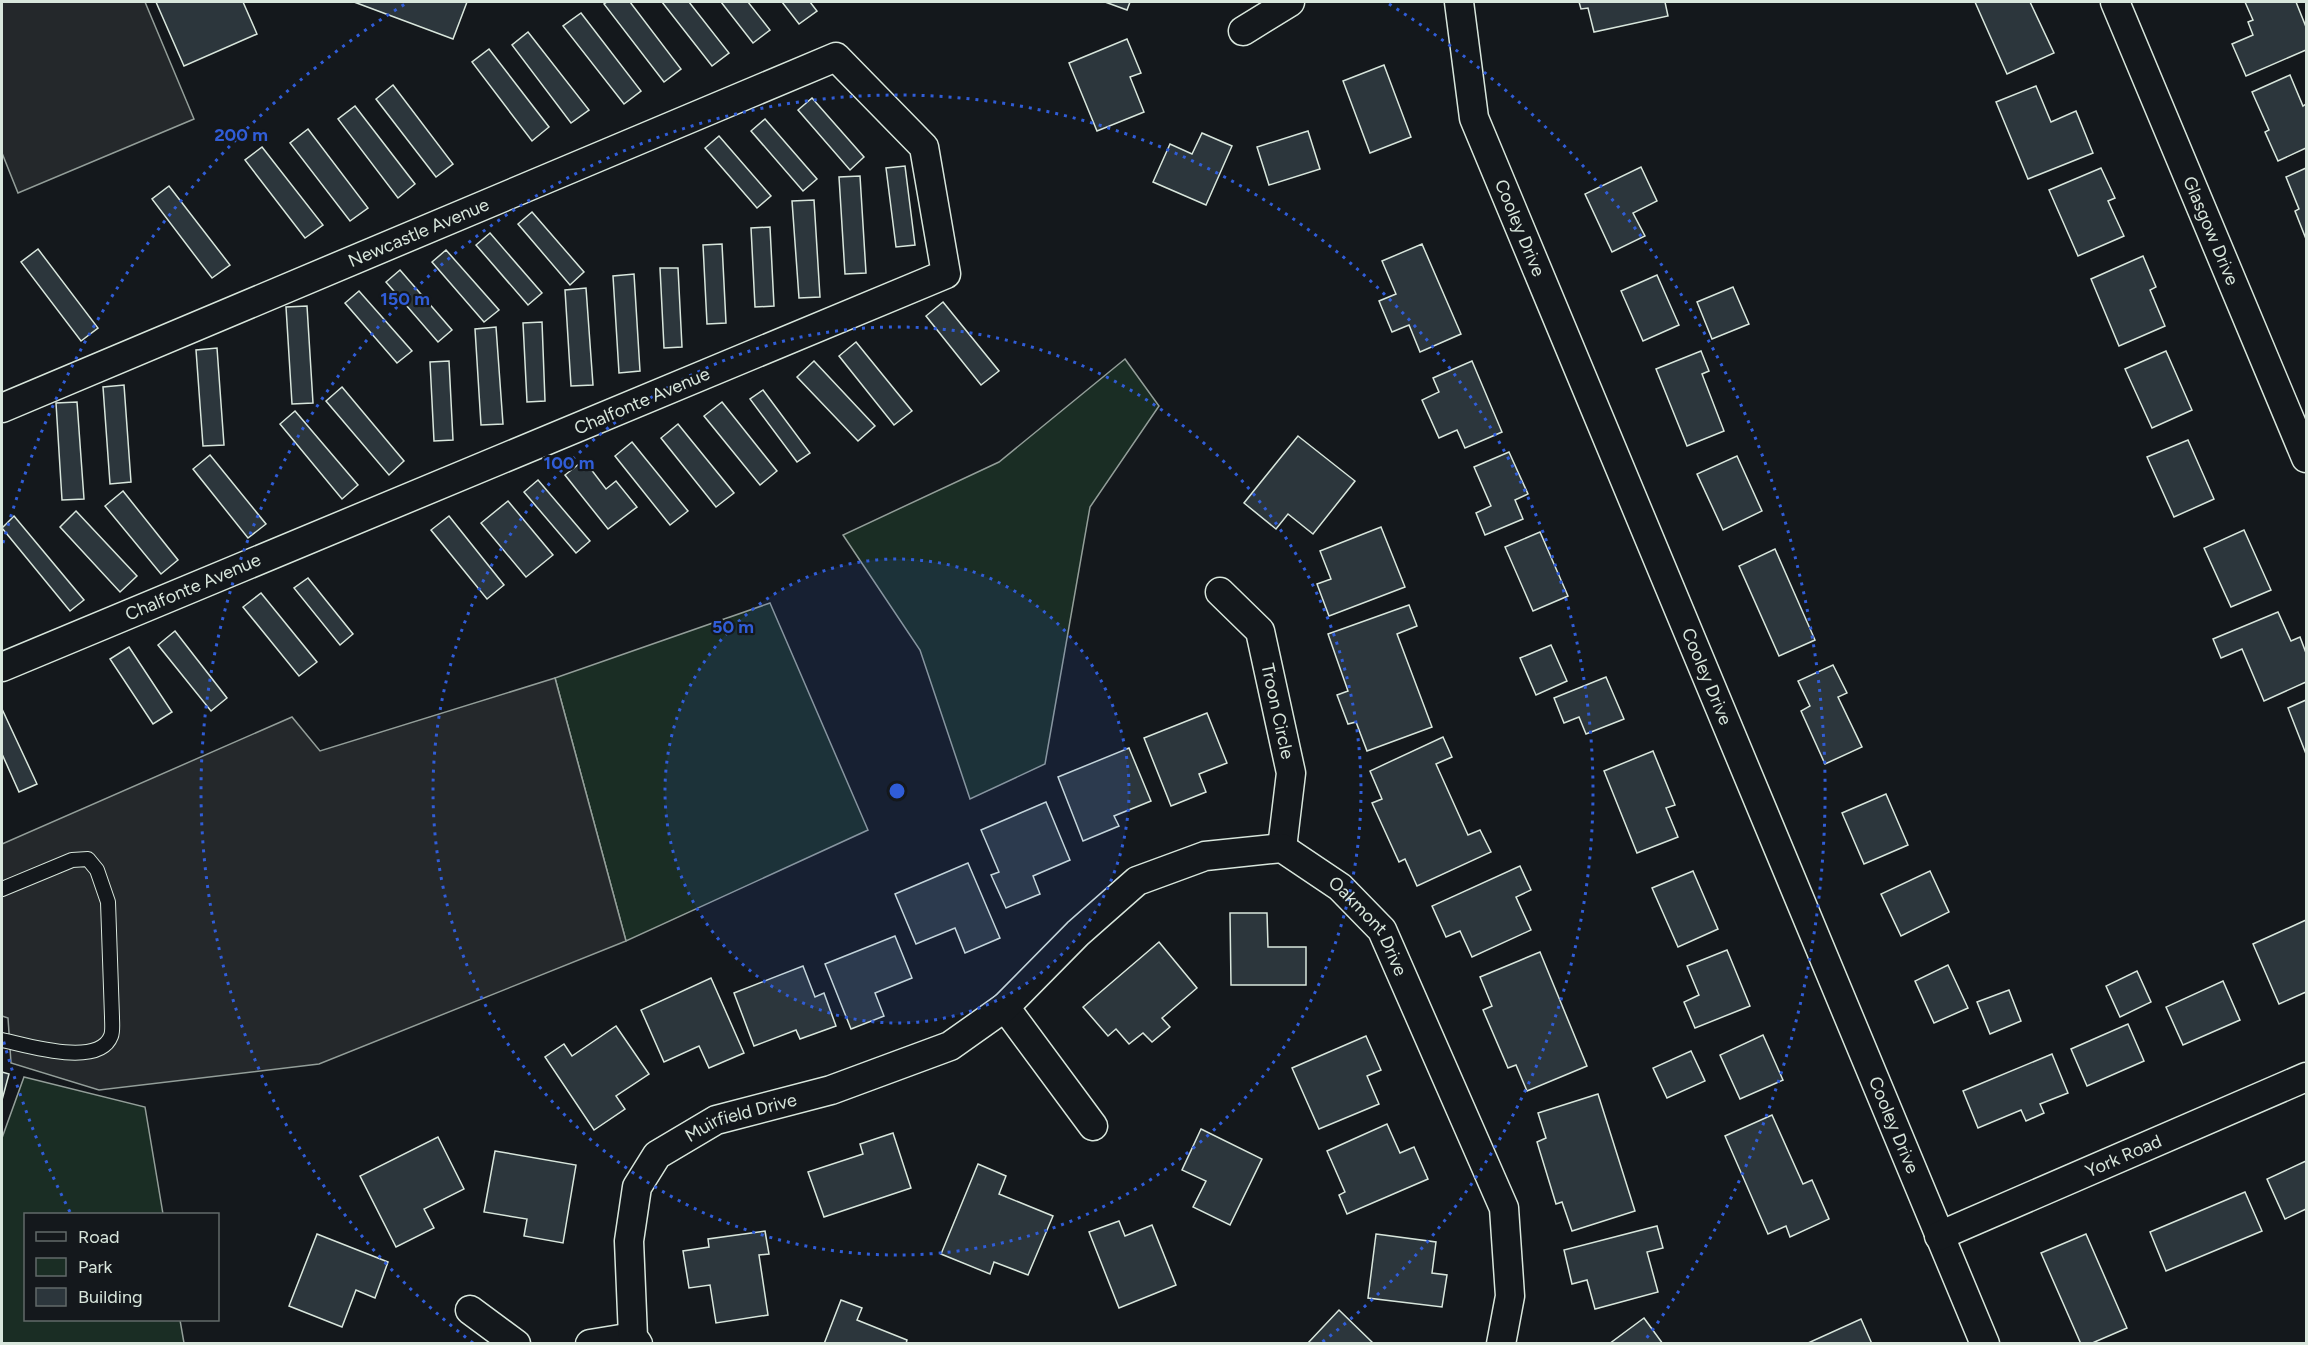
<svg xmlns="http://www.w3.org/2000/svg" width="2308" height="1345" font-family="Figtree,sans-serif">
  <rect width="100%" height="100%" fill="#14181c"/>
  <!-- green -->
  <g fill="#1a2d24" stroke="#939e99" stroke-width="1.5">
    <polygon points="1125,359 1159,406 1090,507 1045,764 970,799 920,650 843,535 999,462"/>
    <polygon points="770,603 868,830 626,941 555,678"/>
    <polygon points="24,1077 145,1107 163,1214 26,1214 26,1320 180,1320 184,1343 2,1343 2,1138"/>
  </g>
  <!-- parking -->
  <g fill="#24282b" stroke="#939e99" stroke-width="1.5">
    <polygon points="2,2 145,2 194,119 18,193 2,153"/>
    <polygon points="555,678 626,941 319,1064 99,1090 11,1063 8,1018 2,1016 2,844 292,717 320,751"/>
  </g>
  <!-- building -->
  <g fill="#2c363c" stroke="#d8e6dc" stroke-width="1.5">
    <polygon points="156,2 243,2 257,34 184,66"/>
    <polygon points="354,2 467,2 453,39"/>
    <polygon points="607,2 630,2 681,69 664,82 604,4"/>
    <polygon points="662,2 689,2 729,53 712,66"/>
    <polygon points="721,2 748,2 770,30 753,43"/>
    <polygon points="782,2 810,2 817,11 799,24"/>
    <polygon points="1105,2 1130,2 1127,10"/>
    <polygon points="1579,2 1665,2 1668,16 1594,32 1588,8 1581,9"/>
    <polygon points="1975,2 2030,2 2054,53 2007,74"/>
    <polygon points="2245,2 2296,2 2306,27 2306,50 2246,76 2232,44 2253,35 2248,22 2253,20"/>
    <polygon points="581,13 641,91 624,104 563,26"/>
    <polygon points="528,32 589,110 571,123 512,45"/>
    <polygon points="1127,39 1141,73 1130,77 1144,112 1097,131 1069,63"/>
    <polygon points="489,49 549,127 532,141 472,62"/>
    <polygon points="1384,65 1411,137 1370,153 1343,81"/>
    <polygon points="2290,75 2303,106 2306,104 2306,148 2278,161 2265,132 2269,130 2252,92"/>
    <polygon points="393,85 453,164 436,177 376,99"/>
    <polygon points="2036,86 2051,122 2076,111 2093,153 2028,179 1996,102"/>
    <polygon points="812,98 864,157 850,170 798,110"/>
    <polygon points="355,106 415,184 398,198 338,119"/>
    <polygon points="765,119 817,179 803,191 751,131"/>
    <polygon points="308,129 368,208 350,221 290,143"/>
    <polygon points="1308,131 1320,169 1269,185 1257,147"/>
    <polygon points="1202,133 1232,146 1206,205 1153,182 1170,144 1192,154"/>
    <polygon points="719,136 771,196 757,208 705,148"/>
    <polygon points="262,147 323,225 305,238 245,160"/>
    <polygon points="905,166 915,245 896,247 886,168"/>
    <polygon points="1641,167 1657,201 1633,213 1645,236 1612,252 1585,194"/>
    <polygon points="2101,168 2115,198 2108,201 2124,236 2078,256 2049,190"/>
    <polygon points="2306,168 2306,239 2295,211 2299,209 2286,177"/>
    <polygon points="860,176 866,273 845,274 839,177"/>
    <polygon points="169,186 230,265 212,278 152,199"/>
    <polygon points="814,200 820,297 799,298 792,201"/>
    <polygon points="532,212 584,272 570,285 518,224"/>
    <polygon points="770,227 774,306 755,307 751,228"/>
    <polygon points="490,233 542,293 528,305 476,245"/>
    <polygon points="722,244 726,323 707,324 703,245"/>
    <polygon points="1422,244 1461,334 1420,352 1409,325 1392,332 1379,301 1396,294 1382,261"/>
    <polygon points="38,249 98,328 81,341 21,262"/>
    <polygon points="446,250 499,310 484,322 432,262"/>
    <polygon points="2143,256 2156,287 2150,290 2165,326 2119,346 2091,279"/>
    <polygon points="660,268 678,268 682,347 664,348"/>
    <polygon points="400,270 452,330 438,342 386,282"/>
    <polygon points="634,274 640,371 619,373 613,276"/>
    <polygon points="1657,275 1679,325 1643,341 1621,291"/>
    <polygon points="1733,287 1749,324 1712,339 1697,302"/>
    <polygon points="586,288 593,385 571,386 565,290"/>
    <polygon points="359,291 412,351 397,363 345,303"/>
    <polygon points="943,302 999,371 981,385 926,316"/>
    <polygon points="307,306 313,403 292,404 286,307"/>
    <polygon points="542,322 545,401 527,402 523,323"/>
    <polygon points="496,327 503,424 481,425 475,329"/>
    <polygon points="856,342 912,411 894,425 839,356"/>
    <polygon points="217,348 224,445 203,446 196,350"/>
    <polygon points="1701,351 1709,371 1702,374 1724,431 1687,446 1656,369"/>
    <polygon points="2166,351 2192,410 2152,428 2125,369"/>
    <polygon points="449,361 453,440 434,441 430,362"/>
    <polygon points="814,361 875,426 858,441 797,377"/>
    <polygon points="1472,361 1502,432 1465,448 1457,430 1439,438 1422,400 1439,392 1433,378"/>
    <polygon points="124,385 131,482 110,484 103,387"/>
    <polygon points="342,387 404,461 389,475 326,401"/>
    <polygon points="763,390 810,453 797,462 750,399"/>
    <polygon points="77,402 84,499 62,500 56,403"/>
    <polygon points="722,402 777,471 760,485 704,416"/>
    <polygon points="295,411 358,485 342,499 280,424"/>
    <polygon points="678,424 734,493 716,507 661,438"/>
    <polygon points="1298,436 1355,481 1313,534 1288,514 1276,529 1244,503"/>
    <polygon points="2188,440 2214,499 2174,517 2147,457"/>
    <polygon points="632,442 688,511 670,525 615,456"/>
    <polygon points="1509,452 1528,494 1515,500 1523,519 1485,535 1476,513 1491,506 1474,467"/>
    <polygon points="210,455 266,524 248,538 193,469"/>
    <polygon points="1737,456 1762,511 1723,530 1697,474"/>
    <polygon points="584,460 606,489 616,481 637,507 608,529 565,475"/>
    <polygon points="538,480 590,541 576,553 524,492"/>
    <polygon points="123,491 178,560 161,574 105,506"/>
    <polygon points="508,501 553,555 526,577 481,523"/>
    <polygon points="76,511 137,576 120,592 60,527"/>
    <polygon points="14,516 84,600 70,611 2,528"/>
    <polygon points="449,516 504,585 487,599 431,530"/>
    <polygon points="1381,527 1405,587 1329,616 1317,584 1331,579 1320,551"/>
    <polygon points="2244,530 2271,590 2231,607 2204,548"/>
    <polygon points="1540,532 1568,596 1533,611 1505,547"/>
    <polygon points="1775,549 1815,640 1779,656 1739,566"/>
    <polygon points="308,578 353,634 340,645 294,588"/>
    <polygon points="261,593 317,662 299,676 243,607"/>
    <polygon points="1409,605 1417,626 1397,634 1432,727 1367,751 1356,722 1348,724 1337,695 1348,691 1328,634"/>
    <polygon points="2278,612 2291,641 2300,637 2306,653 2306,682 2264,701 2242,649 2221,658 2213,639"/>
    <polygon points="175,631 227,698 211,711 158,645"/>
    <polygon points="1551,645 1567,681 1536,695 1520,658"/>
    <polygon points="129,647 172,712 153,724 110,659"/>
    <polygon points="1833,665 1847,693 1838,697 1862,747 1825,764 1801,711 1810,706 1798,681"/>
    <polygon points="1606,677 1624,719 1586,734 1579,717 1564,723 1554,698"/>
    <polygon points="2306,700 2306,754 2288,708"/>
    <polygon points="2,709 37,784 19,792 2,754"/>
    <polygon points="1207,713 1227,763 1199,774 1206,792 1171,806 1144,738"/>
    <polygon points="1443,737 1452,757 1436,764 1468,835 1480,830 1491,852 1417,886 1405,859 1399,862 1372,803 1382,799 1370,771"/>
    <polygon points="1129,748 1151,801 1114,816 1119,826 1083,841 1058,777"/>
    <polygon points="1653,751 1675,805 1666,808 1678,837 1637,853 1604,771"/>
    <polygon points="1886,794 1908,845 1864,864 1842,813"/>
    <polygon points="1046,802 1070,860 1033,876 1040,894 1006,908 991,875 999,872 981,830"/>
    <polygon points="968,863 1000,938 965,953 955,928 916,944 895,894"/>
    <polygon points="1520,866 1531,890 1516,897 1531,930 1472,957 1460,931 1446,937 1432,906"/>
    <polygon points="1693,871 1718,929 1678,947 1652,888"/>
    <polygon points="1930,871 1949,912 1901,936 1881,894"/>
    <polygon points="1230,913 1267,913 1268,947 1306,947 1306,985 1231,985"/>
    <polygon points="2306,920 2306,992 2279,1004 2253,944"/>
    <polygon points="895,936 912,978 875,993 884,1016 851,1029 825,964"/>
    <polygon points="1159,942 1197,988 1162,1018 1170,1027 1152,1042 1143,1033 1129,1044 1116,1029 1108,1036 1083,1007"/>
    <polygon points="1727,950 1750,1006 1695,1028 1684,1002 1699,995 1687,966"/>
    <polygon points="1540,952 1587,1066 1527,1091 1516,1065 1508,1068 1483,1010 1492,1006 1480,977"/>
    <polygon points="1948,965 1968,1008 1934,1023 1915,981"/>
    <polygon points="803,966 815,997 824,993 836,1026 800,1039 796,1030 754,1046 734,993"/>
    <polygon points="2137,971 2151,1002 2120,1017 2106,986"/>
    <polygon points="711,978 744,1053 709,1068 699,1046 664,1062 641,1010"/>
    <polygon points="2223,981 2240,1020 2183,1045 2166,1007"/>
    <polygon points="2009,990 2021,1021 1990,1034 1977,1002"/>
    <polygon points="2128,1024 2144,1061 2087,1086 2071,1049"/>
    <polygon points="616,1026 649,1074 616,1096 625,1109 594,1130 545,1057 564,1044 572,1056"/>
    <polygon points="1763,1035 1783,1080 1740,1099 1720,1055"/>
    <polygon points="1366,1036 1381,1070 1367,1076 1379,1104 1319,1129 1292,1068"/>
    <polygon points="1691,1051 1705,1081 1667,1098 1653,1068"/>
    <polygon points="2052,1054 2068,1093 2040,1104 2044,1113 2026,1121 2021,1110 1978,1128 1963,1091"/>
    <polygon points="2,1072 9,1074 2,1100"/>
    <polygon points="1598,1094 1635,1211 1572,1231 1562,1202 1556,1204 1537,1142 1546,1138 1538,1113"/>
    <polygon points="1772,1115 1803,1184 1812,1180 1829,1219 1790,1237 1786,1226 1768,1234 1725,1136"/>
    <polygon points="1387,1124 1400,1153 1414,1147 1428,1179 1347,1214 1339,1195 1345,1192 1327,1151"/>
    <polygon points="1201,1129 1262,1159 1230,1225 1193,1207 1206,1181 1182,1170"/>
    <polygon points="893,1133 911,1188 824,1217 808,1172 863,1154 860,1144"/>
    <polygon points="438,1137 464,1189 424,1209 434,1228 396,1247 360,1176"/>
    <polygon points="495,1151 576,1165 563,1243 524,1236 527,1219 484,1212"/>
    <polygon points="2306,1161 2306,1209 2285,1219 2267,1179"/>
    <polygon points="978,1164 1006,1176 999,1194 1053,1216 1028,1275 994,1262 990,1274 941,1254"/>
    <polygon points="2245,1192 2262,1231 2166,1271 2150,1232"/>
    <polygon points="1119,1221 1125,1236 1152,1225 1176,1285 1119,1308 1089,1232"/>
    <polygon points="1657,1226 1663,1248 1647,1252 1658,1292 1595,1309 1587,1280 1572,1284 1564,1250"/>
    <polygon points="765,1231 769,1254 759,1255 768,1315 716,1323 710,1285 689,1288 683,1251 709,1247 708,1239"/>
    <polygon points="317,1234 388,1262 375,1298 356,1290 342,1327 289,1306"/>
    <polygon points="1376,1234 1436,1242 1432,1273 1447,1275 1442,1307 1368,1298"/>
    <polygon points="2086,1234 2127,1328 2090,1344 2081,1344 2041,1253"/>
    <polygon points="841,1300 862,1308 857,1320 907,1340 906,1344 824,1344"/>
    <polygon points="1339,1310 1374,1344 1307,1344"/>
    <polygon points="1644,1318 1663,1344 1609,1344"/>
    <polygon points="1861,1319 1872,1344 1808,1344 1808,1343"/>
  </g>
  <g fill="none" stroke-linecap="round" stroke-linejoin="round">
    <defs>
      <path id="service" d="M2,889l70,-29 16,-1 9,11 11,32 4,115c0,6 1,14 -1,19 -12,32 -85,9 -109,4"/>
      <g id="minor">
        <path id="s1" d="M1459,2l15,116 511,1226"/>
        <path id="s2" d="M2115,2l191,456"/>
        <polyline points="1243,31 1290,2"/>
        <path id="s3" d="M2,408l834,-351 88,90 22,127 -944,393"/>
        <path id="s4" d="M1220,592l40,39 31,142 -9,75"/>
        <polyline points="1005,1007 1093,1126"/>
        <path id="s5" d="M1939,1236l367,-159"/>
        <polyline points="470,1310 516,1344"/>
        <polyline points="590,1344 633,1337"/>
        <path id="s6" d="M638,1344l-5,-7 -4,-96 8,-54 20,-32 59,-35 115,-30 119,-44 55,-39 73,-74 59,-52 68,-25 77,-8 58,39 42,43 122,278 6,88 -9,48"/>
      </g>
    </defs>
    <!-- service casing -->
    <use href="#service" stroke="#d8e6dc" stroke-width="16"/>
    <!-- minor casing -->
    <use href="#minor" stroke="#d8e6dc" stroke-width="31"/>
    <!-- service -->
    <use href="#service" stroke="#14181c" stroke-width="14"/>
    <!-- minor -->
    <use href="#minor" stroke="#14181c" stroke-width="28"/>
  </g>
  <!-- distance rings -->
  <circle cx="897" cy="791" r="232" fill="#305dd8" fill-opacity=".12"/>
  <g fill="none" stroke="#305dd8" stroke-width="3" stroke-dasharray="3 6">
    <circle cx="897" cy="791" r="232"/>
    <circle cx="897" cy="791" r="464"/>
    <path d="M473 1343A696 696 0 1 1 1321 1343"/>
    <path d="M70 1212A928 928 0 0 1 3 1039M3 543A928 928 0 0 1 405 4M1389 4A928 928 0 0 1 1643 1343"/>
  </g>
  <g text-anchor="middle" stroke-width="4.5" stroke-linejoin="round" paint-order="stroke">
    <!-- street labels -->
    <g font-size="18" fill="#d8e6dc" stroke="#14181c">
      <text dy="6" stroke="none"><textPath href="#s1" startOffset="236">Cooley Drive</textPath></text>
      <text dy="6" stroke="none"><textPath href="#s2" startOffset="248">Glasgow Drive</textPath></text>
      <text dy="6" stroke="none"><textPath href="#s3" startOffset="452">Newcastle Avenue</textPath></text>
      <text transform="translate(642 401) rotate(-23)" y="6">Chalfonte Avenue</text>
      <text transform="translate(193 587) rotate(-23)" y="6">Chalfonte Avenue</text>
      <text dy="6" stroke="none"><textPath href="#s1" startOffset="722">Cooley Drive</textPath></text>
      <text dy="6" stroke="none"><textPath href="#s4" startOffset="138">Troon Circle</textPath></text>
      <text dy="6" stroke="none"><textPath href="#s6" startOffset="1030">Oakmont Drive</textPath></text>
      <text dy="6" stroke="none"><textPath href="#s6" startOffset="290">Muirfield Drive</textPath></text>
      <text dy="6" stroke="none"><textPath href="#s1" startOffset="1208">Cooley Drive</textPath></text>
      <text dy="6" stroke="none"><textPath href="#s5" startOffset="201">York Road</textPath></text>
    </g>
  </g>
  <circle cx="897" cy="791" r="9" fill="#305dd8" stroke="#14181c" stroke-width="3"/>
  <g font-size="18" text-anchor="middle" font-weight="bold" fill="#305dd8" stroke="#14181c" stroke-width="4.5" stroke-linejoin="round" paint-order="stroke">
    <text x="241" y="141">200 m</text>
    <text x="405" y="305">150 m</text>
    <text x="569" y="469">100 m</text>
    <text x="733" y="633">50 m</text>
  </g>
  <!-- border -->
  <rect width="2308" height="1345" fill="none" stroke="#d8e6dc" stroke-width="6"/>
  <!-- legend -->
  <rect x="24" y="1213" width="195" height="108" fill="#14181c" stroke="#626a69" stroke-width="1.5"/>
  <rect x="36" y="1232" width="30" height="9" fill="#14181c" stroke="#626a69" stroke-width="1.5"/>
  <text x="78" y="1243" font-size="18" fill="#d8e6dc">Road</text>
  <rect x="36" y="1258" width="30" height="18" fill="#1a2d24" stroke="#626a69" stroke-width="1.5"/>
  <text x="78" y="1273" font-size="18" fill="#d8e6dc">Park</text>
  <rect x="36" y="1288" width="30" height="18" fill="#2c363c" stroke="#626a69" stroke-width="1.5"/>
  <text x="78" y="1303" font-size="18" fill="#d8e6dc">Building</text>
</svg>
